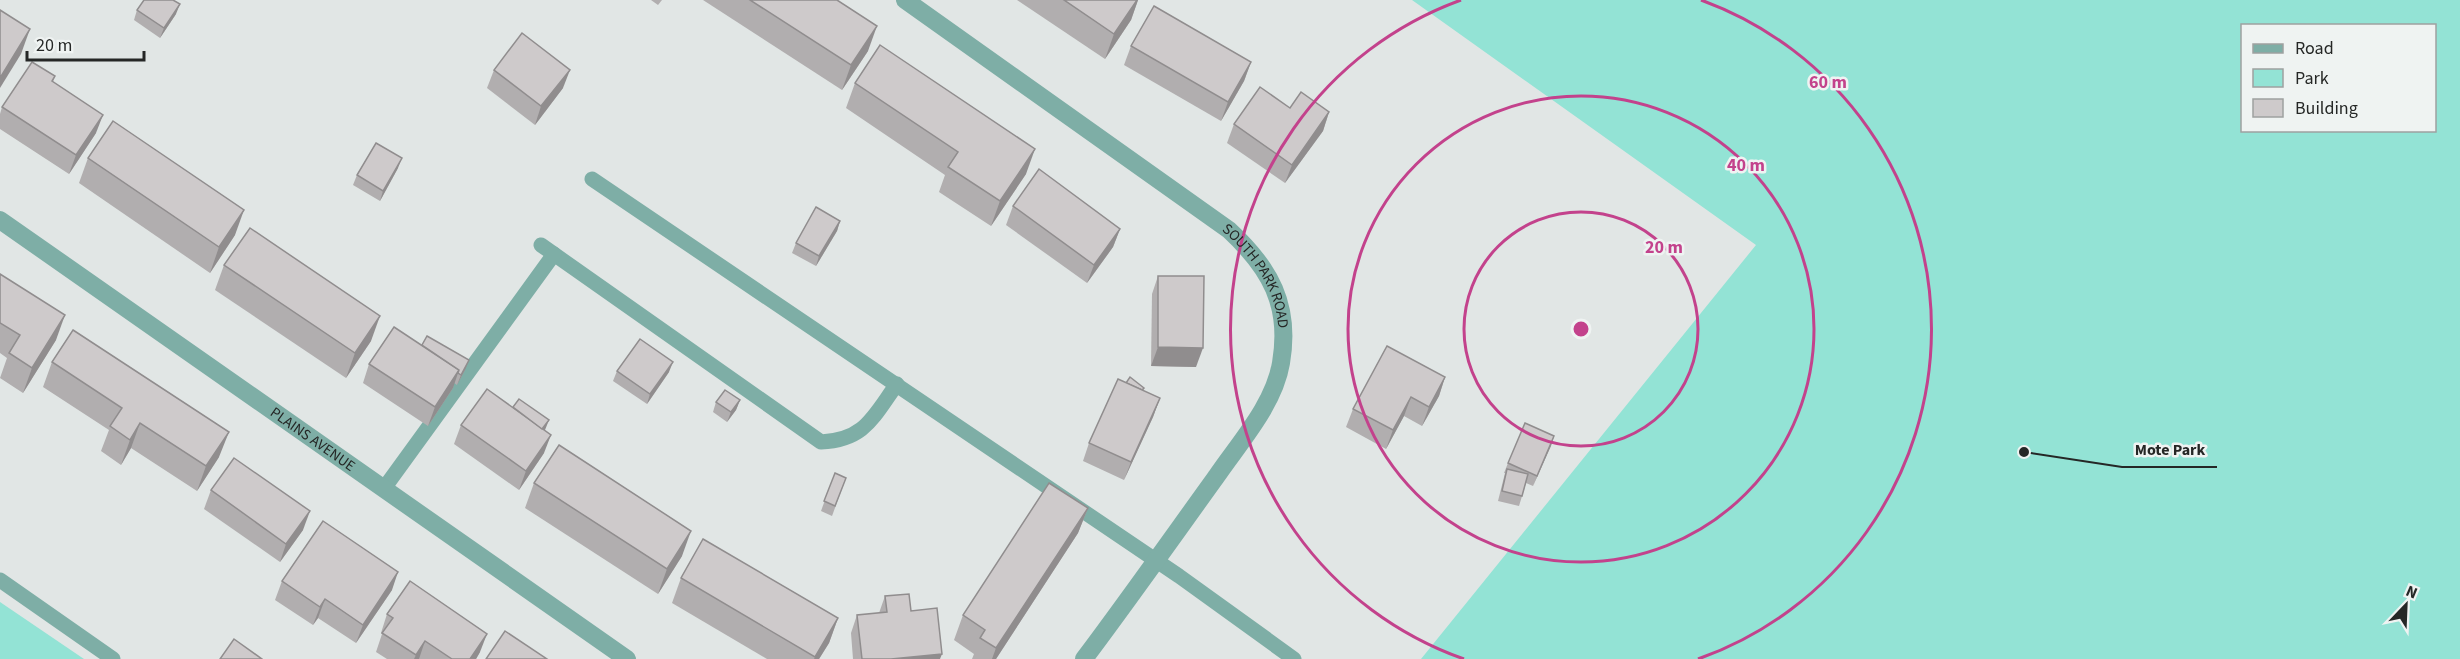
<svg xmlns="http://www.w3.org/2000/svg" width="2460" height="659" font-family="'Source Sans 3',sans-serif">
  <rect width="100%" height="100%" fill="#e1e6e5"/>
  <!-- green -->
  <g fill="#93e3d5" fill-rule="evenodd">
    <path d="M1412,0h1048v659h-1039l335,-414zM2242,26h192v104h-192z"/>
    <polygon points="0,602 84,659 0,659"/>
  </g>
  <g fill="none" stroke-linecap="round" stroke-linejoin="round">
    <!-- service -->
    <g stroke="#7eaea6" stroke-width="15">
      <polyline points="592,179 1179,576 1294,659"/>
      <path d="M541,245l280,197c44,-2 52,-25 76,-58"/>
      <polyline points="385,487 554,254"/>
      <polyline points="0,580 113,659"/>
    </g>
    <!-- minor -->
    <g stroke="#7eaea6" stroke-width="18">
      <path id="s1" d="M905,0l324,230c41,38 62,75 52,133 -7,42 -42,80 -65,114 -44,61 -87,122 -132,182"/>
      <path id="s2" d="M0,220l627,439"/>
    </g>
  </g>
  <!-- wall -->
  <g fill="#b1aeaf">
    <polygon points="651,0 662,0 658,5"/>
    <polygon points="703,0 837,0 868,51 842,90"/>
    <polygon points="1017,0 1138,0 1131,20 1105,59"/>
    <polygon points="137,10 176,14 160,38 134,20"/>
    <polygon points="1131,46 1251,62 1244,81 1221,121 1124,65"/>
    <polygon points="494,70 563,88 535,125 487,88"/>
    <polygon points="55,76 53,82 96,133 69,174 0,129 0,114 2,107"/>
    <polygon points="855,83 1026,174 991,226 939,192 945,175 846,108"/>
    <polygon points="1290,108 1329,112 1323,131 1285,183 1227,143 1234,124"/>
    <polygon points="88,158 235,235 210,273 79,183"/>
    <polygon points="398,168 380,201 353,185 357,175"/>
    <polygon points="1013,206 1120,229 1113,247 1087,283 1006,225"/>
    <polygon points="840,221 837,231 816,266 792,253 796,243"/>
    <polygon points="224,265 371,341 346,378 215,290"/>
    <polygon points="0,274 56,340 23,393 0,378 7,358 0,353"/>
    <polygon points="1158,276 1196,367 1151,366 1152,294"/>
    <polygon points="422,345 465,370 457,385 454,383 453,388 428,426 363,383 369,364"/>
    <polygon points="52,362 219,457 197,491 131,448 121,465 101,451 109,430 43,387"/>
    <polygon points="617,371 669,372 647,404 613,381"/>
    <polygon points="1445,377 1439,396 1422,426 1404,416 1386,449 1346,427 1353,409"/>
    <polygon points="1126,383 1144,388 1143,391 1160,398 1153,417 1124,480 1083,461 1089,443"/>
    <polygon points="740,400 736,410 727,422 713,412 716,402"/>
    <polygon points="461,425 545,430 544,453 519,490 454,444"/>
    <polygon points="1554,436 1533,486 1526,483 1519,506 1498,501 1505,473 1504,473 1508,463"/>
    <polygon points="835,473 846,478 832,516 821,511"/>
    <polygon points="534,483 682,556 658,594 525,508"/>
    <polygon points="211,490 303,530 280,562 204,509"/>
    <polygon points="1088,508 1078,533 996,659 972,659 974,654 954,640 963,615"/>
    <polygon points="681,578 838,618 829,643 819,659 767,659 672,603"/>
    <polygon points="282,581 392,590 356,643 318,618 313,625 275,600"/>
    <polygon points="885,596 911,611 940,659 853,659 851,633 857,615 879,613"/>
    <polygon points="387,614 480,652 476,659 387,659 376,652 382,634 381,633"/>
  </g>
  <!-- shaded-wall -->
  <g fill="#908d8e">
    <polygon points="1137,0 1138,0 1131,20 1105,59 1114,34"/>
    <polygon points="180,4 176,14 160,38 164,28"/>
    <polygon points="877,26 868,51 842,90 851,65"/>
    <polygon points="30,29 21,54 0,88 0,78"/>
    <polygon points="1251,62 1244,81 1221,121 1228,102"/>
    <polygon points="570,70 563,88 535,125 541,106"/>
    <polygon points="1329,112 1323,131 1285,183 1292,165"/>
    <polygon points="103,115 96,133 69,174 76,155"/>
    <polygon points="1035,149 1026,174 991,226 1000,201"/>
    <polygon points="402,158 398,168 380,201 383,191"/>
    <polygon points="244,210 235,235 210,273 219,247"/>
    <polygon points="840,221 837,231 816,266 819,256"/>
    <polygon points="1120,229 1113,247 1087,283 1094,265"/>
    <polygon points="65,315 56,340 23,393 32,368"/>
    <polygon points="380,316 371,341 346,378 355,353"/>
    <polygon points="1158,347 1203,348 1196,367 1151,366"/>
    <polygon points="469,360 465,370 457,385 461,375"/>
    <polygon points="673,362 669,372 647,404 650,394"/>
    <polygon points="459,370 453,388 428,426 435,407"/>
    <polygon points="1445,377 1439,396 1422,426 1429,407"/>
    <polygon points="1411,397 1404,416 1386,449 1393,430"/>
    <polygon points="1160,398 1153,417 1124,480 1131,462"/>
    <polygon points="740,400 736,410 727,422 731,412"/>
    <polygon points="549,420 545,430 537,441 540,431"/>
    <polygon points="140,423 131,448 121,465 130,440"/>
    <polygon points="229,432 219,457 197,491 206,466"/>
    <polygon points="551,435 544,453 519,490 526,471"/>
    <polygon points="1554,436 1551,446 1533,486 1537,476"/>
    <polygon points="1088,508 1078,533 996,659 992,659 996,648"/>
    <polygon points="310,511 303,530 280,562 286,544"/>
    <polygon points="691,531 682,556 658,594 667,569"/>
    <polygon points="398,572 392,590 356,643 363,625"/>
    <polygon points="325,599 318,618 313,625 320,607"/>
    <polygon points="838,618 829,643 819,659 814,659"/>
    <polygon points="487,634 480,652 476,659 470,659"/>
    <polygon points="425,641 419,659 414,659 416,655"/>
    <polygon points="942,654 940,659 891,659"/>
  </g>
  <!-- building -->
  <g fill="#cecacb" stroke="#908d8e" stroke-width="1.5">
    <polygon points="144,0 173,0 180,4 164,28 137,10"/>
    <polygon points="750,0 837,0 877,26 851,65"/>
    <polygon points="1064,0 1137,0 1114,34"/>
    <polygon points="1154,6 1251,62 1228,102 1131,46"/>
    <polygon points="0,10 30,29 0,78"/>
    <polygon points="522,33 570,70 541,106 494,70"/>
    <polygon points="880,45 1035,149 1000,201 948,167 958,152 855,83"/>
    <polygon points="32,62 55,76 52,81 103,115 76,155 2,107"/>
    <polygon points="1260,87 1290,108 1301,92 1329,112 1292,165 1234,124"/>
    <polygon points="113,121 244,210 219,247 88,158"/>
    <polygon points="376,143 402,158 383,191 357,175"/>
    <polygon points="1039,169 1120,229 1094,265 1013,206"/>
    <polygon points="816,207 840,221 819,256 796,243"/>
    <polygon points="250,228 380,316 355,353 224,265"/>
    <polygon points="0,274 65,315 32,368 9,353 20,335 0,323"/>
    <polygon points="1158,276 1204,276 1203,348 1158,347"/>
    <polygon points="394,327 459,370 435,407 369,364"/>
    <polygon points="73,330 229,432 206,466 140,423 130,440 110,426 122,408 52,362"/>
    <polygon points="427,336 469,360 461,375 458,373 459,370 422,345"/>
    <polygon points="640,339 673,362 650,394 617,371"/>
    <polygon points="1387,346 1445,377 1429,407 1411,397 1393,430 1353,409"/>
    <polygon points="1130,377 1144,388 1142,390 1126,383"/>
    <polygon points="1118,379 1160,398 1131,462 1089,443"/>
    <polygon points="487,389 551,435 526,471 461,425"/>
    <polygon points="725,390 740,400 731,412 716,402"/>
    <polygon points="519,399 549,420 542,429 513,407"/>
    <polygon points="1525,423 1554,436 1537,476 1508,463"/>
    <polygon points="559,445 691,531 667,569 534,483"/>
    <polygon points="234,458 310,511 286,544 211,490"/>
    <polygon points="1507,469 1528,474 1522,496 1502,491"/>
    <polygon points="835,473 846,478 835,506 824,501"/>
    <polygon points="1049,483 1088,508 996,648 980,638 985,630 963,615"/>
    <polygon points="323,521 398,572 363,625 325,599 320,607 282,581"/>
    <polygon points="703,539 838,618 815,657 681,578"/>
    <polygon points="410,581 487,634 470,659 452,659 425,641 416,655 382,633 393,618 387,614"/>
    <polygon points="909,594 911,611 937,608 942,654 891,659 862,659 857,615 887,612 885,596"/>
    <polygon points="505,631 547,659 486,659"/>
    <polygon points="234,639 262,659 220,659"/>
  </g>
  <!-- distance rings -->
  <g fill="none" stroke="#c3428c" stroke-width="3">
    <circle cx="1581" cy="329" r="117"/>
    <circle cx="1581" cy="329" r="233"/>
    <path d="M1464 659A350 350 0 0 1 1461 0M1701 0A350 350 0 0 1 1698 659"/>
  </g>
  <g text-anchor="middle" stroke-width="5" stroke-linejoin="round" paint-order="stroke">
    <!-- street labels -->
    <g font-size="15" fill="#252726" stroke="#eff3f2">
      <text dy="5" stroke="none"><textPath href="#s1" startOffset="452">SOUTH PARK ROAD</textPath></text>
      <text dy="5" stroke="none"><textPath href="#s2" startOffset="382">PLAINS AVENUE</textPath></text>
    </g>
  </g>
  <circle cx="1581" cy="329" r="9" fill="#c3428c" stroke="#eff3f2" stroke-width="3"/>
  <g font-size="18" text-anchor="middle" font-weight="bold" fill="#c3428c" stroke="#eff3f2" stroke-width="5" stroke-linejoin="round" paint-order="stroke">
    <text x="1828" y="88">60 m</text>
    <text x="1746" y="171">40 m</text>
    <text x="1664" y="253">20 m</text>
  </g>
  <!-- callouts -->
  <path fill="none" stroke="#252726" stroke-width="2" d="M2024 452L2122 467H2217"/>
  <circle fill="#252726" stroke="#eff3f2" stroke-width="2" cx="2024" cy="452" r="6"/>
  <g font-size="16" text-anchor="middle" font-weight="bold" fill="#252726" stroke="#eff3f2" stroke-width="5" stroke-linejoin="round" paint-order="stroke">
    <text x="2170" y="455">Mote Park</text>
  </g>
  <!-- legend -->
  <rect x="2241" y="24" width="195" height="108" fill="#eff3f2" stroke="#9ea1a0" stroke-width="1.5"/>
  <rect x="2253" y="44" width="30" height="9" fill="#7eaea6" stroke="#9ea1a0" stroke-width="1.5"/>
  <text x="2295" y="54" font-size="18" fill="#252726">Road</text>
  <rect x="2253" y="69" width="30" height="18" fill="#93e3d5" stroke="#9ea1a0" stroke-width="1.5"/>
  <text x="2295" y="84" font-size="18" fill="#252726">Park</text>
  <rect x="2253" y="99" width="30" height="18" fill="#cecacb" stroke="#9ea1a0" stroke-width="1.5"/>
  <text x="2295" y="114" font-size="18" fill="#252726">Building</text>
  <!-- north arrow -->
  <g transform="translate(2406 605) rotate(23)" stroke="#eff3f2" stroke-width="4.5" paint-order="stroke">
  <path d="M0-4.5L10 22L0 15L-10 22Z" fill="#252726"/>
  <text y="-9" font-size="16" font-weight="bold" text-anchor="middle" fill="#252726">N</text>
  </g>
  <!-- scale -->
  <path d="M27 51v9h117v-9" fill="none" stroke="#252726" stroke-width="3"/>
  <text x="36" y="51" font-size="18" fill="#252726" stroke="#eff3f2" stroke-width="4.5" paint-order="stroke">20 m</text>
</svg>
